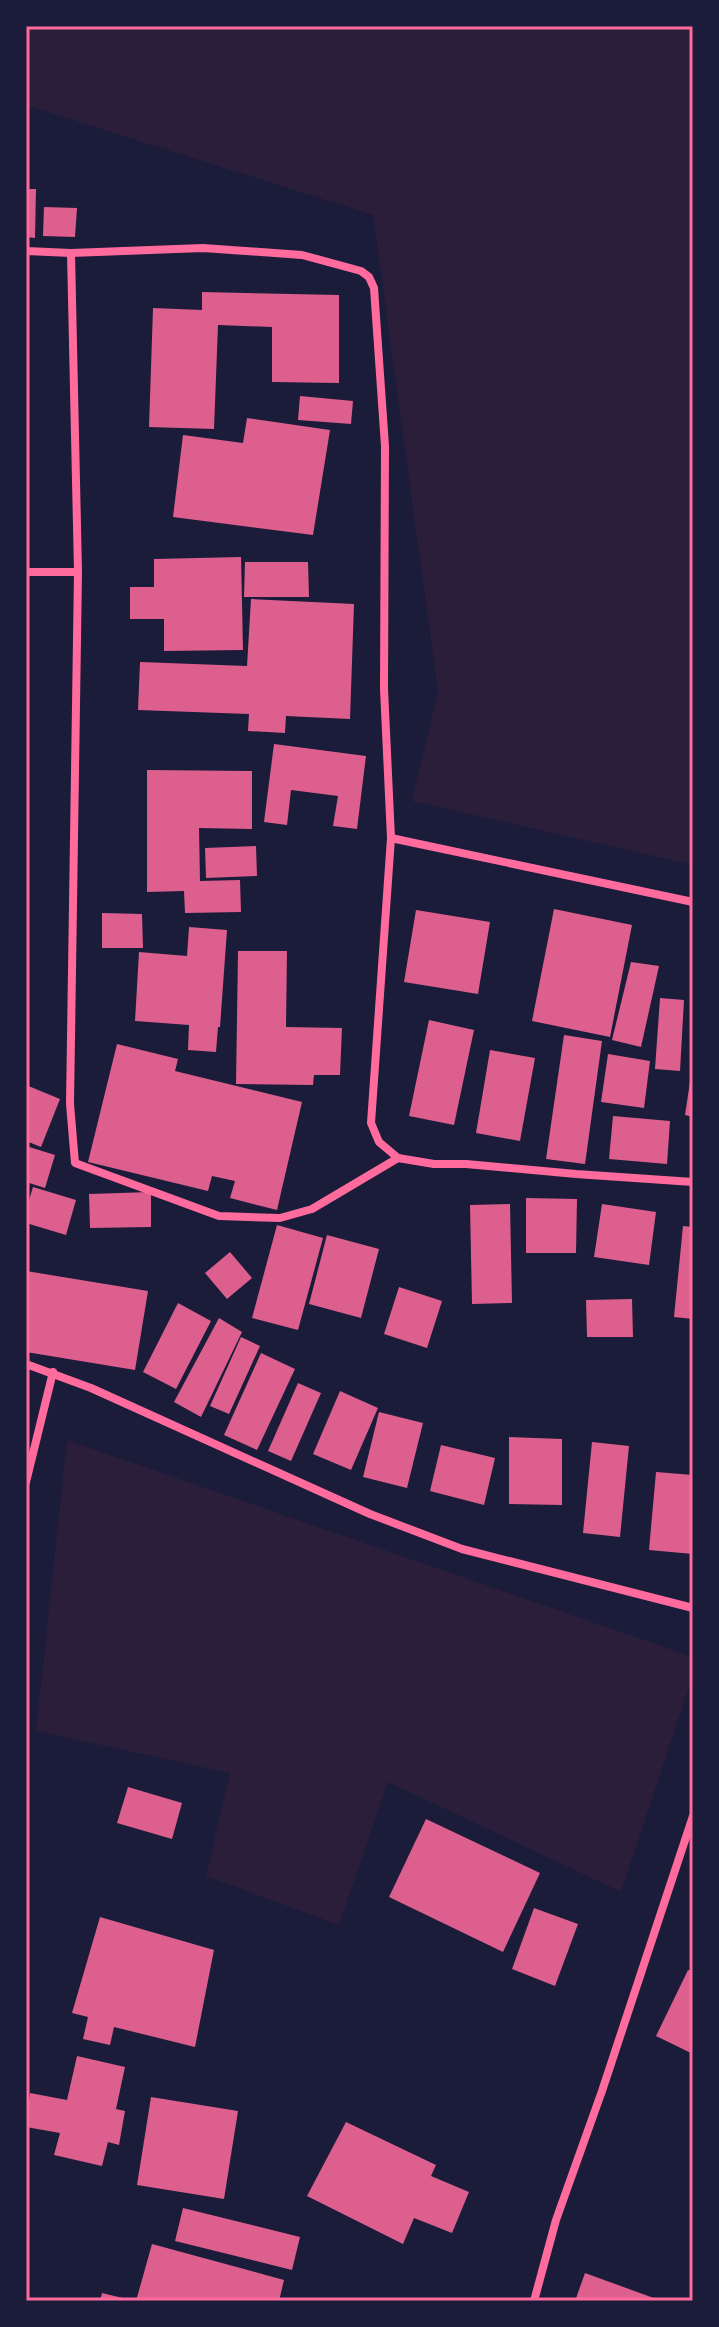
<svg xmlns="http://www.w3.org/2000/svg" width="719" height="2327" font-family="'DejaVu Sans',sans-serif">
  <rect width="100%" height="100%" fill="#1b1b3a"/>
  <!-- green -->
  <g fill="#2a1e3b">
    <polygon points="26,26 693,26 693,865 412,801 438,692 373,215 26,105"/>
    <polygon points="67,1440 693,1657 693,1675 621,1892 388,1782 339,1925 206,1876 230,1773 36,1731"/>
  </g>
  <!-- building -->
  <g fill="#dd5f8e">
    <polygon points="26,189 36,189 35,238 26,237"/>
    <polygon points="44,207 77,208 75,237 43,236"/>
    <polygon points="202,292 339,295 339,383 272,382 272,327 218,325 214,429 149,427 153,308 202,310"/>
    <polygon points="300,396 353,401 351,424 298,420"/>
    <polygon points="247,418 330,430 313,535 173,517 183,435 243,443"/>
    <polygon points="241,557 243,650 164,651 164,619 130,619 130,587 154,587 154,559"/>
    <polygon points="245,562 308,562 309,597 244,597"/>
    <polygon points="251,599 354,604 350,719 286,716 285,733 248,731 249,714 138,710 140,662 247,666"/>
    <polygon points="274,744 366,756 357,829 333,826 338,796 291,790 287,825 264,822"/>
    <polygon points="147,770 252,771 252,829 199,828 200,881 240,880 241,912 185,913 184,891 147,892"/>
    <polygon points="256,846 257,876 206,878 205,848"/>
    <polygon points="554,909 632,925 610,1037 532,1021"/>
    <polygon points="416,910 490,922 478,994 404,982"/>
    <polygon points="102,913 142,914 143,948 102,948"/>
    <polygon points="189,927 227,930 220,1027 218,1027 216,1052 188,1050 189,1025 135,1021 139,952 187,956"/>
    <polygon points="238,951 287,951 286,1027 342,1028 340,1075 314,1075 313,1085 236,1084"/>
    <polygon points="631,962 659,966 641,1047 612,1040"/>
    <polygon points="660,998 684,1000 680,1071 655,1069"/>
    <polygon points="429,1020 474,1030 454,1125 409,1116"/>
    <polygon points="564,1035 602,1041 585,1164 546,1159"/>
    <polygon points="117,1044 178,1059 175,1071 302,1102 277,1210 230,1198 235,1181 212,1176 208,1191 88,1162"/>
    <polygon points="490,1050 535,1058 520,1141 476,1133"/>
    <polygon points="608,1054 650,1061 644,1108 601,1102"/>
    <polygon points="691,1075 693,1075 693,1117 685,1115"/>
    <polygon points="26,1085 60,1099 41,1147 26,1141"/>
    <polygon points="613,1116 670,1121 667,1164 609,1159"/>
    <polygon points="26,1146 55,1155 45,1188 26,1182"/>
    <polygon points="33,1187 76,1200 66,1235 26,1223 26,1210"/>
    <polygon points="151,1192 151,1227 90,1228 89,1194"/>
    <polygon points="526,1198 577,1199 576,1253 526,1253"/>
    <polygon points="510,1204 512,1303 472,1304 470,1205"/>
    <polygon points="602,1204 656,1212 649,1265 594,1257"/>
    <polygon points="277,1225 323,1238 298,1330 252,1318"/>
    <polygon points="683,1226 693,1227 693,1319 674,1317"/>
    <polygon points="327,1235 379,1249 361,1318 309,1304"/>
    <polygon points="230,1252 252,1278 227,1299 205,1273"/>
    <polygon points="26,1271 148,1291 135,1370 26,1352"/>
    <polygon points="399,1287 442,1301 427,1348 384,1334"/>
    <polygon points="632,1299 633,1337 587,1337 586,1300"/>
    <polygon points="178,1303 211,1321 176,1389 143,1372"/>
    <polygon points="219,1318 242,1332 201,1417 174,1402"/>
    <polygon points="241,1337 260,1346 229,1414 210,1406"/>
    <polygon points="261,1353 295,1369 257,1450 224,1435"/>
    <polygon points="298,1383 321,1393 291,1461 268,1451"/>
    <polygon points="340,1391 378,1408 351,1470 313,1454"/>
    <polygon points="379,1412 423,1423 407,1488 363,1477"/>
    <polygon points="509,1437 562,1439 562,1505 509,1504"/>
    <polygon points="592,1442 629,1446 620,1537 583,1533"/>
    <polygon points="441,1445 495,1458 484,1505 430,1491"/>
    <polygon points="656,1472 693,1475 693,1554 649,1550"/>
    <polygon points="128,1787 182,1803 172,1839 117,1823"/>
    <polygon points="426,1819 540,1873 503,1952 389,1897"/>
    <polygon points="534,1908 578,1924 555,1986 512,1969"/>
    <polygon points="100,1917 214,1950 195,2047 114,2027 110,2045 83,2039 88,2017 72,2013"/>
    <polygon points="688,1970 693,1972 693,2054 656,2036"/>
    <polygon points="77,2056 125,2067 116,2109 125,2111 119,2145 108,2142 102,2166 54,2155 60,2133 26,2127 30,2093 67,2100"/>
    <polygon points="151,2097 238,2111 224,2199 137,2185"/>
    <polygon points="346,2122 436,2165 431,2176 469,2192 452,2233 414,2218 403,2244 307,2196"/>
    <polygon points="183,2208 300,2237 292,2270 175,2241"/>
    <polygon points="152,2244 284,2280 279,2301 136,2301"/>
    <polygon points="585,2273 662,2301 575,2301"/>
    <polygon points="102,2293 131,2300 131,2301 100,2301"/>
  </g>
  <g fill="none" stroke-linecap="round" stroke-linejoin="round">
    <!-- minor -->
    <g stroke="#ff6b9d" stroke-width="8">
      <polyline points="26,251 71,253 203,248 302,255 361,271 369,277 374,288 385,446 384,689 391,838 371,1123 379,1142 398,1158"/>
      <polyline points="71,253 78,572 70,1104 75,1163 219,1216 280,1218 312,1209 398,1158"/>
      <polyline points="26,572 78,572"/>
      <polyline points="391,838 693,902"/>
      <polyline points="398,1158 434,1164 466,1164 576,1174 693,1182"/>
      <polyline points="26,1364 91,1388 370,1514 462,1549 693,1608"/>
      <polyline points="26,1482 53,1372"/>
      <polyline points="534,2301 556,2220 602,2091 693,1816"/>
    </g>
  </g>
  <!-- border -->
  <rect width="719" height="2327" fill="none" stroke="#1b1b3a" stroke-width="56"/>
  <rect x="28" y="28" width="663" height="2271" fill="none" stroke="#ff6b9d" stroke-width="3"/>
</svg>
